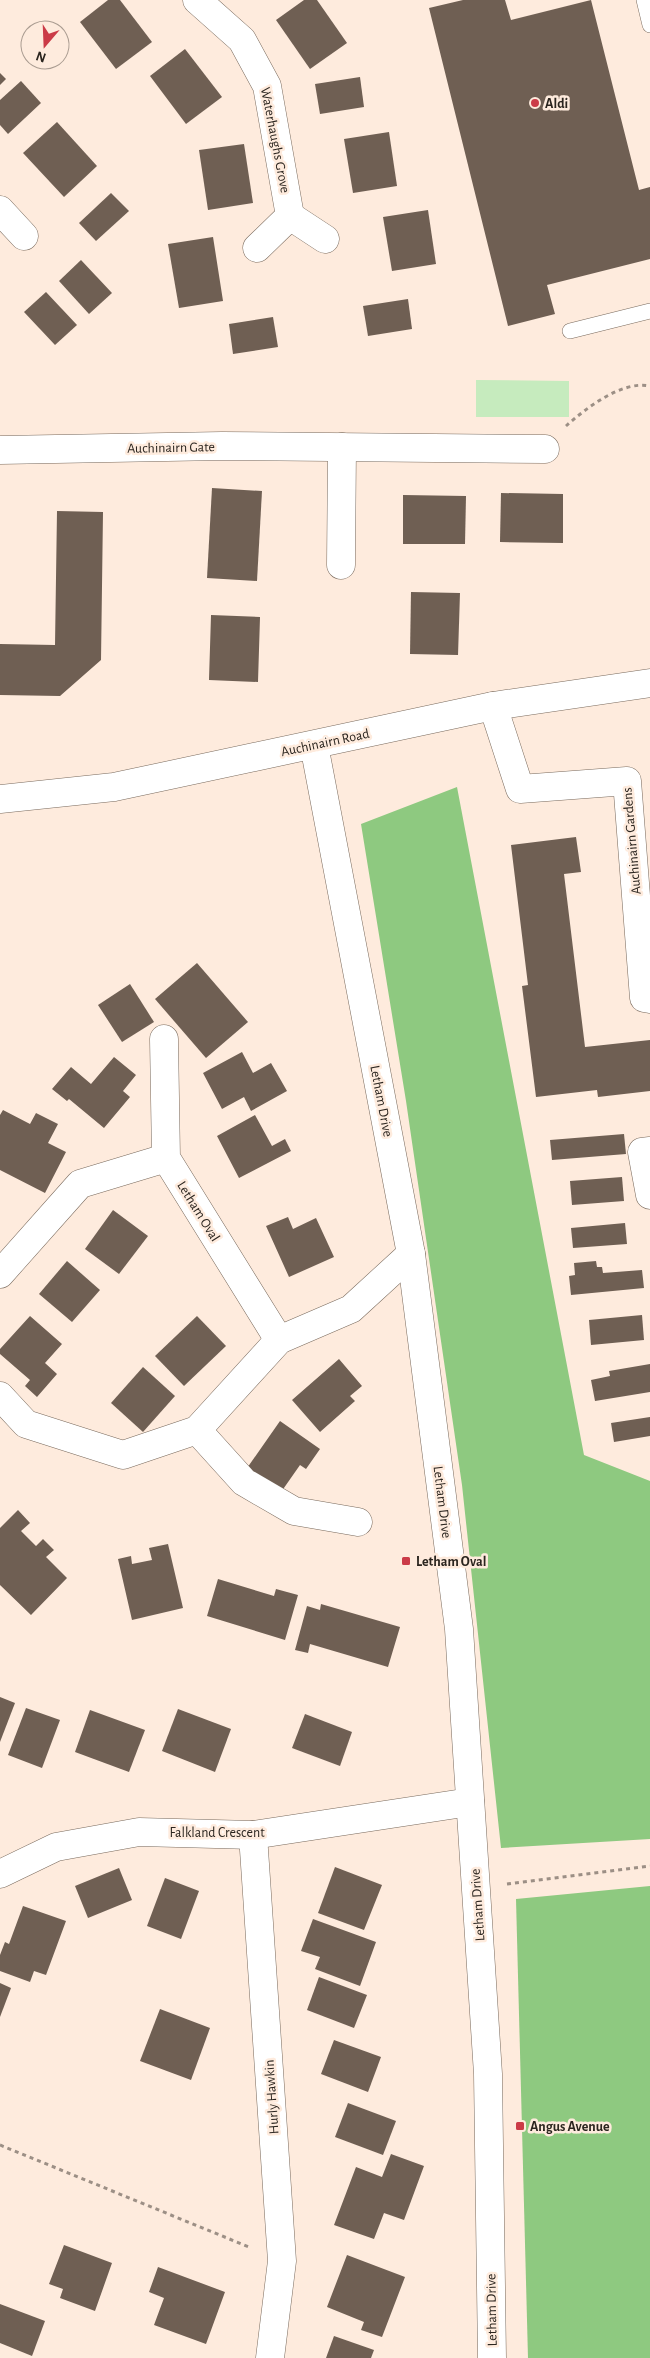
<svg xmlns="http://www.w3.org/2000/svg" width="650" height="2358" font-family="'Alegreya Sans',sans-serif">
  <rect width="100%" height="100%" fill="#feebdd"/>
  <!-- green -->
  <polygon fill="#c6ebbe" points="476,380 569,381 569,417 476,417"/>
  <!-- forest -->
  <g fill="#8ec980">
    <polygon points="457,787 584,1455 650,1481 650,1839 501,1848 462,1485 406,1101 361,824"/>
    <polygon points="650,1886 650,2358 528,2358 516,1899"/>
  </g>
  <!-- building -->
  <g fill="#6f5f53">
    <polygon points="108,0 120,0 152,42 116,69 80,22"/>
    <polygon points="304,0 317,0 347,43 310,69 276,20"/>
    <polygon points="463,0 505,0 511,20 591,0 639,190 650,187 650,259 547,285 555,314 508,326 429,8"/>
    <polygon points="185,49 222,97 186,124 150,76"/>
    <polygon points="0,73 6,79 0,85"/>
    <polygon points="360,77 364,107 320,114 315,84"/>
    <polygon points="21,81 41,103 8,134 0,125 0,100"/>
    <polygon points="57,122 97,166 64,197 23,153"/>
    <polygon points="389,132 397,186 353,193 344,139"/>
    <polygon points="244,144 253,203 208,210 199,150"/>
    <polygon points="111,193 129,211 96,241 79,223"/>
    <polygon points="428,210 436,264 392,271 383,217"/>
    <polygon points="213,237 223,301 179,308 168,244"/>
    <polygon points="81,260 112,293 89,314 59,281"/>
    <polygon points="46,292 77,325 55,345 24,312"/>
    <polygon points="408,299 412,329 368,336 363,306"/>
    <polygon points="273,317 278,347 233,354 229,324"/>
    <polygon points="212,488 262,491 257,581 207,578"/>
    <polygon points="501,493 563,494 563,543 500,542"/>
    <polygon points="403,495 466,496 465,544 403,544"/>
    <polygon points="57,511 103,512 101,660 60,696 0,695 0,644 55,645"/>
    <polygon points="411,592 460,593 458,655 410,654"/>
    <polygon points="211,615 260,617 258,682 209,680"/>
    <polygon points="576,837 581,872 564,874 585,1047 650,1040 650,1091 598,1097 597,1090 536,1097 522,986 528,985 511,845"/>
    <polygon points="197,963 248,1022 206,1058 155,999"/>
    <polygon points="130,984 154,1022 122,1042 98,1005"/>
    <polygon points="242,1052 253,1073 271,1063 287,1091 251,1111 244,1097 222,1109 203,1073"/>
    <polygon points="114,1057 136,1075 123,1091 130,1097 104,1128 69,1099 67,1101 52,1089 71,1067 91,1084"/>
    <polygon points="3,1110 30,1124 36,1113 58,1124 48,1143 66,1152 45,1193 0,1170 0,1115"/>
    <polygon points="255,1115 272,1146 285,1139 291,1151 239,1178 217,1136"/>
    <polygon points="624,1134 626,1154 552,1160 550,1140"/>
    <polygon points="622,1177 624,1201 572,1205 570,1181"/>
    <polygon points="113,1210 148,1236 119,1274 85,1249"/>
    <polygon points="288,1217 293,1229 316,1218 334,1257 289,1277 266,1226"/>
    <polygon points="625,1223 627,1244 573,1248 571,1228"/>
    <polygon points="67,1261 100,1290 72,1322 39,1294"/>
    <polygon points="596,1261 597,1267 602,1267 603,1273 642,1270 644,1288 571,1295 569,1276 575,1275 574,1263"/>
    <polygon points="642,1315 644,1340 591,1345 589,1320"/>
    <polygon points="30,1316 62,1344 45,1363 57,1374 37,1397 25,1386 30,1380 0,1354 0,1349"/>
    <polygon points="197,1316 226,1346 184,1386 155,1356"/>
    <polygon points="339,1359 362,1386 350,1396 355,1401 320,1432 292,1400"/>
    <polygon points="650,1364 650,1392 595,1401 591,1380 610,1376 609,1371"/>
    <polygon points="143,1367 175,1396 143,1432 111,1403"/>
    <polygon points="650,1417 650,1436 614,1442 611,1423"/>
    <polygon points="280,1421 320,1449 306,1469 300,1465 279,1495 245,1471"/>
    <polygon points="18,1510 30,1523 21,1531 36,1546 43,1539 54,1550 46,1557 67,1578 31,1615 0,1585 0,1528"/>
    <polygon points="168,1544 183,1608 132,1620 118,1559 131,1556 132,1564 152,1560 149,1548"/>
    <polygon points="218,1579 274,1596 276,1589 298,1595 285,1640 207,1616"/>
    <polygon points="321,1604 400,1627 388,1667 310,1644 308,1653 295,1650 307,1606 320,1610"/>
    <polygon points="0,1697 15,1703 0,1742"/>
    <polygon points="26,1708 60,1720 42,1768 8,1755"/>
    <polygon points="178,1709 231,1729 215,1772 162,1751"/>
    <polygon points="90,1710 145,1730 129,1772 75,1752"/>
    <polygon points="305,1714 352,1732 340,1766 292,1748"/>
    <polygon points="335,1867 382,1885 364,1930 318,1913"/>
    <polygon points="119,1868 132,1900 88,1918 75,1886"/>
    <polygon points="165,1878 199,1891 181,1939 147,1926"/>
    <polygon points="23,1906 66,1921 46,1975 34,1971 30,1982 0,1971 0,1955 5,1942 9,1944"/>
    <polygon points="313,1919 376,1942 360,1986 315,1969 320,1957 301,1951"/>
    <polygon points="319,1977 367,1995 354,2028 307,2010"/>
    <polygon points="0,1983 11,1988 0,2017"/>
    <polygon points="160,2009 210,2028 191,2080 140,2061"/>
    <polygon points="334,2040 381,2057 368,2092 321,2074"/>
    <polygon points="348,2103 396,2121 383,2155 335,2137"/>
    <polygon points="391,2154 424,2166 404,2220 384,2213 374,2239 334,2225 356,2167 382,2177"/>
    <polygon points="64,2245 112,2263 95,2311 60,2298 63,2289 49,2284"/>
    <polygon points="347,2255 405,2277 382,2337 361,2330 364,2322 327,2307"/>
    <polygon points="158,2267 225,2292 206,2344 154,2325 164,2298 149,2292"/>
    <polygon points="0,2304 45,2321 32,2356 0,2343"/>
    <polygon points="334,2336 374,2350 371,2358 326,2358"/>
  </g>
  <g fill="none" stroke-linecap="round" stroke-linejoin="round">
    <defs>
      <g id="lane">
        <polyline points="644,0 650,25"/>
        <polyline points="570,331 650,311"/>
      </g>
      <g id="street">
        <polyline points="197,0 242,40 267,86 290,216"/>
        <polyline points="0,210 24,236"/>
        <polyline points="257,248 290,216 325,239"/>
        <polyline points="0,450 222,446 545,449"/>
        <polyline points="341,565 342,447"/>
        <polyline points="493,706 520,789 627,781 644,998 650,999"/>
        <polyline points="164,1039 166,1158 279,1340"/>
        <polyline points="650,1151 642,1152 650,1195"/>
        <polyline points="0,1274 80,1184 166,1158"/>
        <polyline points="0,1396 26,1424 123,1455 197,1430 279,1340 351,1309 411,1254"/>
        <polyline points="197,1430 244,1482 294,1511 358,1522"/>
        <polyline points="253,1835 282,2261 270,2358"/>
        <polyline points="0,1874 56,1847 139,1832 253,1835 470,1802"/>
      </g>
      <g id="secondary">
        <polyline points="314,745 411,1254 459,1629 488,2074 492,2358"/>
        <polyline points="0,799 114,787 493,706 650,683"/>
      </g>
    </defs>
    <!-- lane casing -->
    <use href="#lane" stroke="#796a5d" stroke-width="16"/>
    <!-- street casing -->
    <use href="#street" stroke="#796a5d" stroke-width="29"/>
    <!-- secondary casing -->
    <use href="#secondary" stroke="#796a5d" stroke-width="29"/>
    <!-- path -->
    <g stroke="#9c8f85" stroke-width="3" stroke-dasharray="4 4" stroke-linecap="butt">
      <path d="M566,426c19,-17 56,-46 84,-40"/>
      <polyline points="507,1884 650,1866"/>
      <polyline points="0,2145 249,2247"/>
    </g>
    <!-- lane -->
    <use href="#lane" stroke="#fff" stroke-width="15"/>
    <!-- street -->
    <use href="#street" stroke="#fff" stroke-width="28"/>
    <!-- secondary -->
    <use href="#secondary" stroke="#fff" stroke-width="28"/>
  </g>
  <!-- markers -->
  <g fill="#cb3b47" stroke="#feebdd" stroke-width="2">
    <circle cx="535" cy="103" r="5"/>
    <rect x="401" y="1556" width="10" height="10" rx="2.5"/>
    <rect x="515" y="2121" width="10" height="10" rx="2.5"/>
  </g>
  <g text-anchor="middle" stroke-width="5" stroke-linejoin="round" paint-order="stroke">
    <!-- poi labels -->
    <g font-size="14" font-weight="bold" fill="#2b251f" stroke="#feebdd" text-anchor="start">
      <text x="545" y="108">Aldi</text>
      <text x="416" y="1566">Letham Oval</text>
      <text x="530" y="2131">Angus Avenue</text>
    </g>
    <!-- street labels -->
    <g font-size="14" fill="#2b251f" stroke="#feebdd">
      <text transform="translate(276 140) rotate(79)" y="5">Waterhaughs Grove</text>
      <text transform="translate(171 447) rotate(-1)" y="5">Auchinairn Gate</text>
      <text transform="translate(325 742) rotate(-12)" y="5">Auchinairn Road</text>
      <text transform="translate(631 841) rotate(-95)" y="5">Auchinairn Gardens</text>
      <text transform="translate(382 1101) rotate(79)" y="5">Letham Drive</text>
      <text transform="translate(199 1211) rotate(58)" y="5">Letham Oval</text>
      <text transform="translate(443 1502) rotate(83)" y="5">Letham Drive</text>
      <text x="217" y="1837">Falkland Crescent</text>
      <text transform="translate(477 1905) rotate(-94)" y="5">Letham Drive</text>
      <text transform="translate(271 2097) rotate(-94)" y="5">Hurly Hawkin</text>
      <text transform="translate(491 2310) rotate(-91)" y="5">Letham Drive</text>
    </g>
  </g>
  <!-- north arrow -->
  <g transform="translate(45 45) rotate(199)"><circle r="24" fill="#feebdd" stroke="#aa9c91"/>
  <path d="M0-4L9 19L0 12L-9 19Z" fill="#cb3b47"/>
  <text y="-8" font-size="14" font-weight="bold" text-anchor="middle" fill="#2b251f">N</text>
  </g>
</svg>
